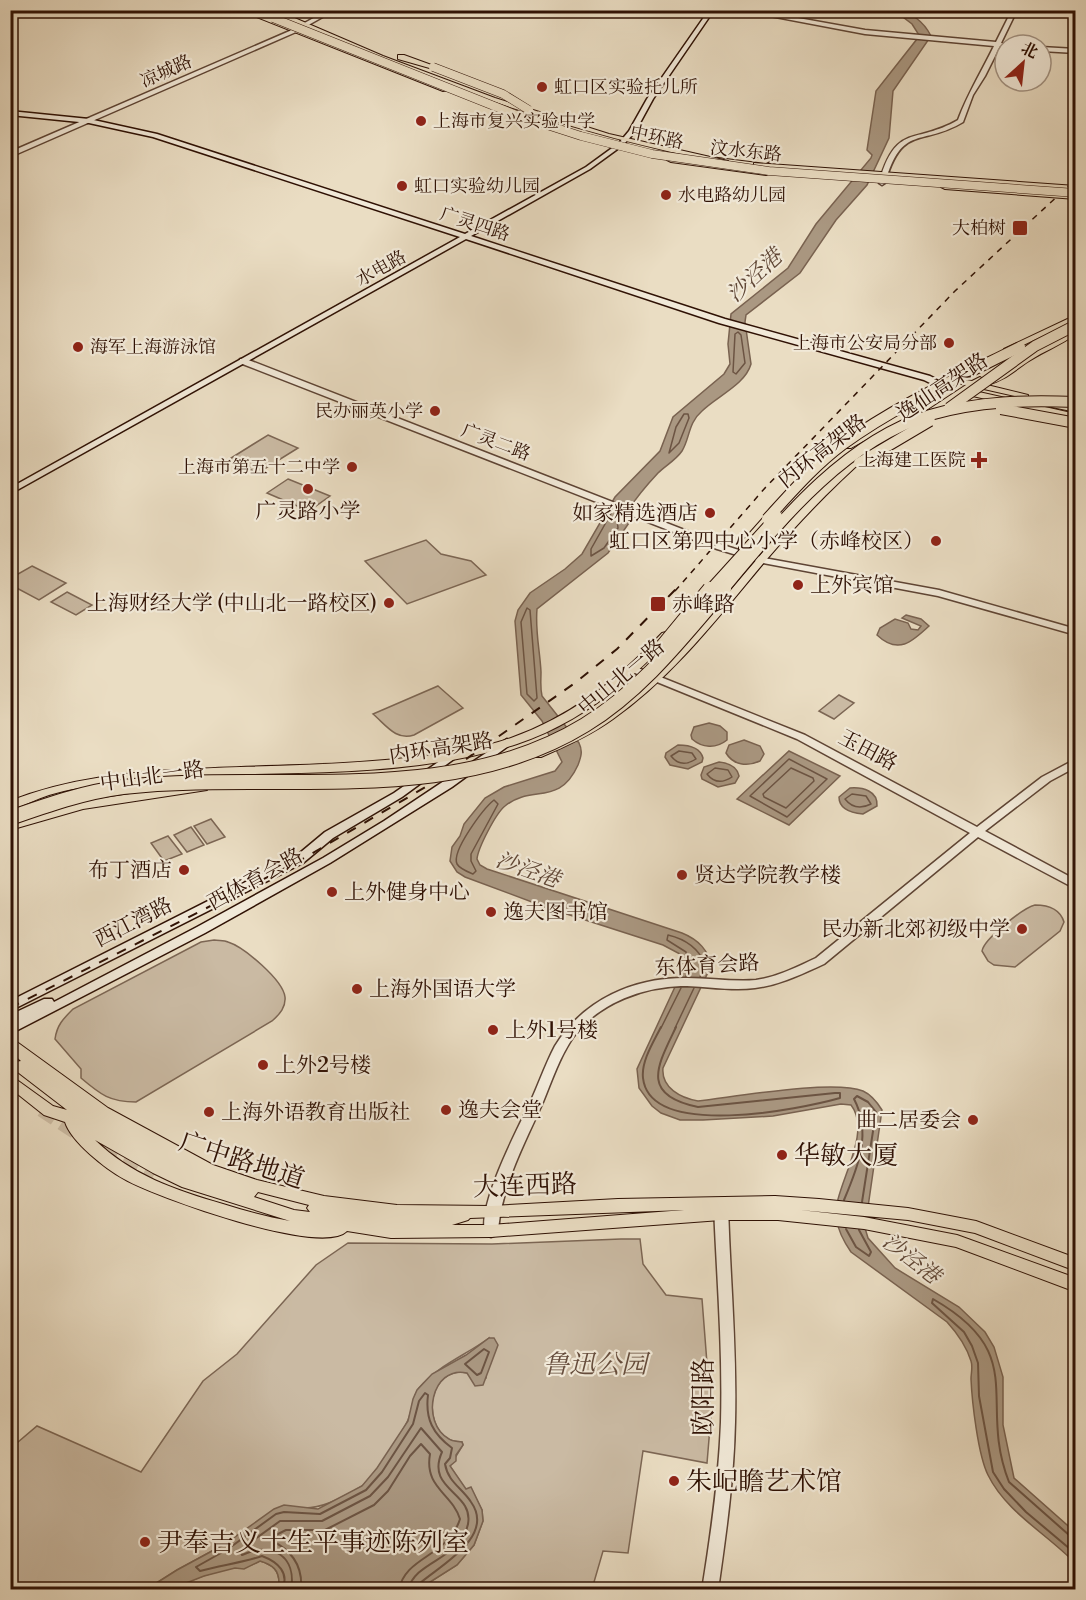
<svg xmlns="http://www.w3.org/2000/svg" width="1086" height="1600" font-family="'Libre Bodoni','Noto Serif SC',serif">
  <rect width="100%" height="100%" fill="#eaddc3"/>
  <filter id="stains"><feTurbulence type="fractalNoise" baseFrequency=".00333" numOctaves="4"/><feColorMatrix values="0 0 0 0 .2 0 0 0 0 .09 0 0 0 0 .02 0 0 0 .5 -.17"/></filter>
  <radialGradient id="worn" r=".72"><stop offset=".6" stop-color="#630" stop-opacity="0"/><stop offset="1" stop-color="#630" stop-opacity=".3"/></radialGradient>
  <!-- green -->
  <g fill="#cabaa3" stroke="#7c6654" stroke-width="1.5">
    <polygon points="268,435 298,448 258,473 228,460"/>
    <polygon points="288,479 330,496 309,511 267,493"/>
    <polygon points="426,540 441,554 471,561 486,575 407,604 365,561"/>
    <polygon points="32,566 66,583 39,600 11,585 11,578"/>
    <polygon points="67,592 92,605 76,615 51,602"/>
    <path d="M438,686l25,22 -49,27c-18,6 -28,-10 -41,-21z"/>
    <polygon points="839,695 854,703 834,719 819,711"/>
    <polygon points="211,819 225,837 207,844 194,826"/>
    <polygon points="191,827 204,845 187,852 174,835"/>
    <polygon points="168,836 182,854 164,861 151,843"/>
    <path d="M1035,905c13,0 25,4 29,17l-4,9 -45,36 -21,-2 -6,-4 -6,-10c2,-12 41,-43 53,-46z"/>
    <path d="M214,940c5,1 10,0 14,2 16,5 55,38 57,55 1,10 -5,17 -13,24l-136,81c-26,0 -35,-7 -55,-24v-9l-26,-30c2,-14 8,-20 18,-30l128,-67z"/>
    <path d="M621,1239h19l3,25 23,31 36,4 9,116 -4,48 -64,-12 -15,102 -25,-2 -11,38h-173l38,-24 17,-20 9,-24 -1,-11 -11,-22 -5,2 -16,-24 13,-21 -1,-3c-4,-1 -9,0 -14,-3 -24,-15 -21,-63 11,-67 6,-1 19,5 27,6l3,-40c-23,17 -52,28 -70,50 -8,11 -6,23 -12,34 -6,12 -35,57 -45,64 -16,10 -39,23 -59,22l-78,36 -48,26 -30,19 -136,1v-142l26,-22 104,46 62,-91 34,-27 79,-89 32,-22 144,1z"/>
    <path d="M260,1561c13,4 19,9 19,22l-5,6 -103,1c19,-10 41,-18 61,-22 14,-2 14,0 28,-7z"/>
  </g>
  <!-- water -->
  <g fill="#aa9882" stroke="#796250" stroke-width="1.5">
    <path d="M895,11c16,0 29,11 36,25l-38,55 -4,47 -22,47 -31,35 -36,53 -54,42 -1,7 6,42c-6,21 -34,32 -49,47 -14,12 -12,27 -20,40 -6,9 -17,15 -24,22 -14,15 -27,30 -36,48l7,2 -21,30 -71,56c-2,22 3,42 4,63 0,9 -1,15 1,24l37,47c4,8 2,14 -1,22 -19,42 -46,19 -73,41 -9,7 -27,42 -28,53l3,6 7,4 195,64c15,6 29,18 28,35l-47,100c-2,20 18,30 35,33 36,-4 135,-22 165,-10 9,4 14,11 19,19l-17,118 3,10 27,30 64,39 26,25 9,15 9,30v48l11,53 61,54v31c-28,-29 -69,-51 -87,-88 -10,-20 -16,-73 -17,-96 0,-6 2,-12 0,-18 -5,-16 -13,-27 -24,-39l-96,-70c-7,-10 -13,-22 -15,-34 -4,-28 38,-84 15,-113l-10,-1 -68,12 -70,4h-23l-19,-7 -9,-7 -13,-18 -2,-19 43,-93 2,-9 -2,-13 -17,-9 -115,-37 -83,-31 -8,-5 -7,-11 2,-14 8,-11 4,-12 21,-26 19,-11 51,-16 7,-9 -20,-41 -21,-26 -6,-74 3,-11 12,-17 35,-24 17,-15 33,-57 45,-46 13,-34 51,-43 6,-10 -2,-20 3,-30 57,-46 28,-44 55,-66 1,-3 -5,-5 9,-59 41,-52 2,-4 -7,-11z"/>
    <path d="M906,615l15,4 8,7c-17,16 -31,29 -52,9l3,-7 15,-9 13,4 3,6 7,1 3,-4 -19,-8z"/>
    <path d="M709,723l11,3 7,6v8c-11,9 -25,8 -35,-1l-1,-4 3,-8z"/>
    <path d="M744,740l16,6 4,8 -4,7c-13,6 -27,4 -34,-8l3,-8z"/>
    <path d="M678,745c11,0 22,2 25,13l-1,4 -14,7 -18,-4 -5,-8 1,-4z"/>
    <polygon points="789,751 840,776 789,825 737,799"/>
    <path d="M719,762c9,1 18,4 20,14l-4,7 -17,4 -16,-8 -1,-4 3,-8z"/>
    <path d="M850,788c13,-1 28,3 27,18l-14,8c-11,-1 -24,-4 -24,-17z"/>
    <path d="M489,1338h5l4,7 -15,40 -8,1 -8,-13c-36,-8 -47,50 -18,66 4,3 9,2 13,3l1,3 -7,10v6l-6,5 16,23 5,-2 11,23 1,11 -9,24 -17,20 -38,24h-145l5,-6c0,-13 -6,-18 -19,-22l-16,8 -9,-1 -31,8 -33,13h-24l30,-19 48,-26 49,-35 10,-4 34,4 44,-23 15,-18 31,-47 5,-22 4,-9 15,-16 34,-19z"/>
  </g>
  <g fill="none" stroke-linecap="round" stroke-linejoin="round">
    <!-- shore-far1 -->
    <g stroke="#6c5443" stroke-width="1.5">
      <polygon points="738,332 741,335 745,363 736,374 733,372 735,334"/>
      <polygon points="684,414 688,414 689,418 679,443 669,453 676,427"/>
      <polyline points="613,510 591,549 591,556 604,548 618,528 617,519 620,513"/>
      <polygon points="527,608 530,610 537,698 534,701 527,694 521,622"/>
      <path d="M679,751l13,2 4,6c-9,6 -18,6 -25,-3z"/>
      <polygon points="789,759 827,779 787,817 750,796"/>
      <path d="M715,768l13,2 4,7c-9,6 -18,6 -25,-3z"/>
      <polygon points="791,768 813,778 814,781 786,808 764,797 763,794"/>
      <path d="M852,794l14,2 5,8c-10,5 -19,4 -26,-5z"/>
      <path d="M494,800l4,4 -27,50v7l5,10 -3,3c-5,-2 -13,-5 -16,-10 -6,-13 27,-56 37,-64z"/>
      <path d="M686,977l2,-10 -2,-15 -19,-12 1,-5c17,4 30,12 37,29l-5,13"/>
      <polyline points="661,1028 681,988"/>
      <polyline points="675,1028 694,988"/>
    </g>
    <!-- shore -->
    <g stroke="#6c5443" stroke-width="2">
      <path d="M661,1027c-7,14 -20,34 -18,51 7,62 158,31 197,20v-5h-5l-137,14c-59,-12 -40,-42 -22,-80"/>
      <path d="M844,1200c14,-33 28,-67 10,-101l3,-3 11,6 8,10 -14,90"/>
      <polyline points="846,1229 856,1247 869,1256 871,1252 859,1230"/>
      <polygon points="484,1349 489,1352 481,1373 477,1375 465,1364"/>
      <path d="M1076,1536l-7,-1 -60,-53c-32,-81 22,-127 -76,-183l-1,4 32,29 8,14 6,17 1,33 14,76 11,17 22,23 50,42"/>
      <path d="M282,1590c8,-17 -4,-28 -20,-34 -20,7 -41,9 -62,15l-4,-4 32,-18 48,-35 8,-2 36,2 46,-24 16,-18 31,-48 6,-23 6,-8 3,2c-3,24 5,39 24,53l-2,10 -5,6c3,18 17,24 26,38 25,35 -32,64 -52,82l-3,6"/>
      <path d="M291,1590c6,-34 -19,-49 -49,-35l-2,-5 40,-29h42l48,-25 18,-19 33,-49 21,24c-17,38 32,40 26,72 -7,36 -53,36 -60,66"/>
      <path d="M301,1590c2,-23 -8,-39 -29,-49v-4l14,-7h39l49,-25 14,-14 22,-35 11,-12 9,10c-6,34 22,39 30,65 -12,38 -55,37 -61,71"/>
    </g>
    <!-- primary-tunnel -->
    <g stroke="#cebea6" stroke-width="16" stroke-dasharray="16 8" stroke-linecap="butt">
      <polyline points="10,1057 20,1066"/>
      <polyline points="42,1109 78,1133 154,1175"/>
    </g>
    <defs>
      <g id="tertiary">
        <polygon points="328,10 335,10 296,32 10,157 10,152 292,30"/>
        <path d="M739,10h14l112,20 131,12 16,-32h5l-16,33 7,2 -8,1 -15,30 -12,19 -10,27c-41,25 -61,1 -78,61l-3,2 -3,-2c17,-61 36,-38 79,-63 10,-27 24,-49 36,-74l-129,-12z"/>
        <polygon points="1041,47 1076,49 1076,53 1041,51"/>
        <polygon points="240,359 246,359 723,545 764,558 939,590 1076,629 1076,635 938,596 763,563 717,549 240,363"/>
        <path d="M633,666l172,69 172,92 65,-50 34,-18v8l-26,14 -65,50 91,49v9l-98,-52 -154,127c-22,10 -44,21 -69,24 -22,3 -45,-1 -68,-2 -42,0 -87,16 -113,50 -14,20 -22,44 -31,66 -19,43 -41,82 -45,129l-2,4 -5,2 -5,-2c-11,-25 31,-105 43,-130 9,-19 16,-40 26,-59 28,-46 79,-69 132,-68 23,0 46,4 69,2 21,-3 41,-13 60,-22l154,-125 -173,-94 -167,-68 -2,-2z"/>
        <path d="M721,1202l5,1 2,4c2,71 9,143 7,215 -1,56 -9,112 -17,168h-16c9,-56 17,-112 19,-168 2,-72 -4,-143 -7,-215l2,-4z"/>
      </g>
      <g id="secondary">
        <polygon points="23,10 31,10 10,19 10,15"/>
        <polygon points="709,10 714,10 653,99 635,132 623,145 590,169 471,236 725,319 930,376 946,384 946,388 940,388 924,380 719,323 466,239 10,494 10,488 460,237 153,137 89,123 10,115 10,111 89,119 157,134 465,234 586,167 619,143 629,131 647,99"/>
        <polygon points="507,739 512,742 511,744 452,787 330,863 205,933 10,1034 10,1015 44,999 52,999 54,1002 197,927 323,858 384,821"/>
        <polygon points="454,751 459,754 458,756 402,797 333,838 303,863 10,1011 10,1001 295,857 325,832 394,793"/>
      </g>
      <g id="primary">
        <polygon points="239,10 249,10 448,90 443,91"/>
        <path d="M267,10h9l107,46 112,42 114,36 119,27 -4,2c-123,-24 -241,-61 -357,-109 -32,-14 -69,-26 -100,-44z"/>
        <polygon points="715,153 766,159 770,161 766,163 718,157 714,155"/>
        <polygon points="668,158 766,171 770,173 766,175 671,162 667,160"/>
        <polygon points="754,163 1076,186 1076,190 757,167 754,167"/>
        <polygon points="942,185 1076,195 1076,199 945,189 941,187"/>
        <polygon points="1076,315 1076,320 1011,351 1004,349"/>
        <path d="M1073,327h3v7c-15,11 -32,17 -47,27 -14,9 -25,20 -42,24l41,10v4l-53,-12 -5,3 106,24v6l-112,-26 -37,24 -3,1 -5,-3 47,-31 -16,-4v-4l22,4 8,-4 4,3c16,-5 27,-16 41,-24 16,-10 33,-16 48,-29z"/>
        <polygon points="913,398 918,401 911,405 905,418 851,448 845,448 845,444 898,414 904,401"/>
        <path d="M866,450l5,3 -2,2c-37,32 -70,67 -102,104 -47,56 -93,117 -154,160 -22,16 -46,27 -72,38h-8l-2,-3 2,-3c17,-6 34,-13 50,-22 84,-50 142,-136 206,-207 15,-17 58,-65 77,-72z"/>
        <polygon points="773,509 776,510 776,514 747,549 739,549 739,545 770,510"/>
        <path d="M666,632l5,3c-13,18 -31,34 -48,48 -31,26 -67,48 -106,61 -130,42 -272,21 -406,39 -20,3 -43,6 -62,12 -13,4 -25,11 -39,15v-9c58,-23 120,-29 182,-32 74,-4 148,-3 222,-12 32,-3 66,-8 97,-19 60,-21 109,-60 151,-105z"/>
        <polygon points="203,783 209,787 207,790 83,809 10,830 10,822 83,801"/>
        <path d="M10,1037l98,71 105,57 44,15 67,16 73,9 95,1 126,-7 157,-3 44,3 89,9 68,13 100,37v13l-101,-38 -67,-13 -108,-10 64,7 93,18 119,43v14l-120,-45 -92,-18 -86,-9h-57l-230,17 -100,1 -44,-7c-25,26 -192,-34 -223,-52 -18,-10 -53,-37 -59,-57l-21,-7 -34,-27v-13l43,31 14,4 -52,-40 -2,-4 2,-4 6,-1 -11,-10zM95,1140l58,33 29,14 108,34c-22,-4 -45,-10 -67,-17 -48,-14 -92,-29 -128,-64zM258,1192l51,13 -2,3 3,4 -16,-2 -40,-13zM684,1210l-193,15h-39l16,-5 2,-2z"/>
      </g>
      <g id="trunk">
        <polygon points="246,10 257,10 277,18 273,20"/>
        <polygon points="398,55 404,55 437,67 433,69 398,59"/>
        <polygon points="1051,401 1076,406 1076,412 1047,406 1047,402"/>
      </g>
    </defs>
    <!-- tertiary casing -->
    <use href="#tertiary" stroke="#5e4434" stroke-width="3"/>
    <!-- secondary casing -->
    <use href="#secondary" stroke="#2f1104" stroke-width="3"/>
    <!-- primary casing -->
    <use href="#primary" stroke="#2f1104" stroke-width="2"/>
    <!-- trunk casing -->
    <use href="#trunk" stroke="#2f1104" stroke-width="2"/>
    <!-- tertiary -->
    <use href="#tertiary" fill="#f1e9d8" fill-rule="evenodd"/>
    <!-- secondary -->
    <use href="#secondary" fill="#f1e9d8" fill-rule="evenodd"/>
    <!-- primary -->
    <use href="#primary" fill="#eaddc3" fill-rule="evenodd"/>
    <!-- trunk -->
    <use href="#trunk" fill="#eaddc3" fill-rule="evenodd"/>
    <!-- rail-far1 -->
    <polyline stroke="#2f1104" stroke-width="1.5" stroke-dasharray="6 6" stroke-linecap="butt" points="675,591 765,488 955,291 1076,179"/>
    <!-- rail -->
    <polyline stroke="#2f1104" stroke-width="2" stroke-dasharray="10 10" stroke-linecap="butt" points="10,1008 299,861 429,785 575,683 617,649 676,589"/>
    <defs>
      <g id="trunk-bridge-far2">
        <polyline points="273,18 519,116 581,136 652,154 769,171 1076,193"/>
        <polyline points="433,67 503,94 529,110"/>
      </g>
      <g id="trunk-bridge-far1">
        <polyline points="949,408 1035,346 1076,325"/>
        <polyline points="1001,409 1076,423"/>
        <polyline points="859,463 930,421"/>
        <path d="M767,519c24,-26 47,-53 75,-74 55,-40 118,-68 178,-98"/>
        <polyline points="709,591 777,516"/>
        <path d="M722,591c57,-68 121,-149 208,-176 48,-14 97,-15 146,-13"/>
      </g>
      <g id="trunk-bridge">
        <polyline points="663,646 710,589"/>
        <path d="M10,818c37,-13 74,-26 113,-31 152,-17 325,22 462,-62 56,-34 97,-87 139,-136"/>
      </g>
    </defs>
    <!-- trunk-bridge-far2 casing -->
    <use href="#trunk-bridge-far2" stroke="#2f1104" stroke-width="9" stroke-linecap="butt"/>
    <!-- trunk-bridge-far1 casing -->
    <use href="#trunk-bridge-far1" stroke="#2f1104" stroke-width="12" stroke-linecap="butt"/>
    <!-- trunk-bridge casing -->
    <use href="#trunk-bridge" stroke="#2f1104" stroke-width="16" stroke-linecap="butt"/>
    <!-- trunk-bridge-far2 -->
    <use href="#trunk-bridge-far2" stroke="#eaddc3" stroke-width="8"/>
    <!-- trunk-bridge-far1 -->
    <use href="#trunk-bridge-far1" stroke="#eaddc3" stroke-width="10"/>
    <!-- trunk-bridge -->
    <use href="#trunk-bridge" stroke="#eaddc3" stroke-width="14"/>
  </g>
  <!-- markers -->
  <g fill="#8f2418" stroke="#f1e9d8" stroke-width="2">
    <circle cx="542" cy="87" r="6"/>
    <circle cx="421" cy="121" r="6"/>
    <circle cx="402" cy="186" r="6"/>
    <circle cx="666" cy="195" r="6"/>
    <rect x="1012" y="220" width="16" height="16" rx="3"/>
    <circle cx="949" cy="343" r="6"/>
    <circle cx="78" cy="347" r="6"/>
    <circle cx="435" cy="411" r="6"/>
    <path d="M976 451h6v6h6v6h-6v6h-6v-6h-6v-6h6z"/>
    <circle cx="352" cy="467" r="6"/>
    <circle cx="308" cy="489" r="6"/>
    <circle cx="710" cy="513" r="6"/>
    <circle cx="936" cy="541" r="6"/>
    <circle cx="798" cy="585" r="6"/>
    <circle cx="389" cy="603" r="6"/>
    <rect x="650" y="596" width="16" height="16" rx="3"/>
    <circle cx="184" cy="870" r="6"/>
    <circle cx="682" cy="875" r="6"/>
    <circle cx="332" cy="892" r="6"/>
    <circle cx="491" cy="912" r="6"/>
    <circle cx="1022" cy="929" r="6"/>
    <circle cx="357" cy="989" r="6"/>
    <circle cx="493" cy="1030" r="6"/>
    <circle cx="263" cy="1065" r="6"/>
    <circle cx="446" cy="1110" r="6"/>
    <circle cx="209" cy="1112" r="6"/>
    <circle cx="973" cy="1120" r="6"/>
    <circle cx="782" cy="1155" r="6"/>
    <circle cx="674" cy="1481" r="6"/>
    <circle cx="145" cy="1542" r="6"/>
  </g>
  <g text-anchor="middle" stroke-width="4.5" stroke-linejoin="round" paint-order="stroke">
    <!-- far-street labels -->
    <g font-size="18" fill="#2f1104" stroke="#f1e9d8">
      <text transform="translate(166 71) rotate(-24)" y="6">凉城路</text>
      <text transform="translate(657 137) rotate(12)" y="6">中环路</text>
      <text transform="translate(746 151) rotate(6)" y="6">汶水东路</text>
      <text transform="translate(475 224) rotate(18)" y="6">广灵四路</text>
      <text transform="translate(381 268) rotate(-29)" y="6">水电路</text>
      <text transform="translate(496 442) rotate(21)" y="6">广灵二路</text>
    </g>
    <!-- far-poi labels -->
    <g font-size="18" fill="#2f1104" stroke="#f1e9d8" text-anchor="start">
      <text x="554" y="93">虹口区实验托儿所</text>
      <text x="433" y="127">上海市复兴实验中学</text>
      <text x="414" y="192">虹口实验幼儿园</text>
      <text x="678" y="201">水电路幼儿园</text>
      <text x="1006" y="234" text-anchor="end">大柏树</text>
      <text x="937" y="349" text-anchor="end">上海市公安局分部</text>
      <text x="90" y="353">海军上海游泳馆</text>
      <text x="423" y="417" text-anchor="end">民办丽英小学</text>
      <text x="966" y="466" text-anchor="end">上海建工医院</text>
      <text x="340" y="473" text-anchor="end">上海市第五十二中学</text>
    </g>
    <!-- street labels -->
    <g font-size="21" fill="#2f1104" stroke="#f1e9d8">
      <text transform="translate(942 387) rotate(-34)" y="7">逸仙高架路</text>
      <text transform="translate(822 451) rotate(-38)" y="7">内环高架路</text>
      <text transform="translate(621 677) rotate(-40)" y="7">中山北一路</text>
      <text transform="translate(441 748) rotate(-9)" y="7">内环高架路</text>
      <text transform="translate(868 750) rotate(28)" y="7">玉田路</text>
      <text transform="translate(152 776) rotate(-8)" y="7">中山北一路</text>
      <text transform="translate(255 879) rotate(-29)" y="7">西体育会路</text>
      <text transform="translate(133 922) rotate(-27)" y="7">西江湾路</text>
      <text transform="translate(707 965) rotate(-3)" y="7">东体育会路</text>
    </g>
    <!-- poi labels -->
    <g font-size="21" fill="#2f1104" stroke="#f1e9d8" text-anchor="start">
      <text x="308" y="518" text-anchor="middle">广灵路小学</text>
      <text x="698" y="520" text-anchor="end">如家精选酒店</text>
      <text x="924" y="548" text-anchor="end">虹口区第四中心小学（赤峰校区）</text>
      <text x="810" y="592">上外宾馆</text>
      <text x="377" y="610" text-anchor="end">上海财经大学 (中山北一路校区)</text>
      <text x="672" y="611">赤峰路</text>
      <text x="172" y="877" text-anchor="end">布丁酒店</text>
      <text x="694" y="882">贤达学院教学楼</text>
      <text x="344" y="899">上外健身中心</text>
      <text x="503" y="919">逸夫图书馆</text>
      <text x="1010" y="936" text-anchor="end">民办新北郊初级中学</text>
      <text x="369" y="996">上海外国语大学</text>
      <text x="505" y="1037">上外1号楼</text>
      <text x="275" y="1072">上外2号楼</text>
      <text x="458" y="1117">逸夫会堂</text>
      <text x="221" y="1119">上海外语教育出版社</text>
      <text x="961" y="1127" text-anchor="end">曲二居委会</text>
    </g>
    <!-- water labels -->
    <g font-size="22" font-style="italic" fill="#604736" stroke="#f1e9d8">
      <text transform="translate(754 275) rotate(-43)" y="8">沙泾港</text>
      <text transform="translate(528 869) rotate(19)" y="8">沙泾港</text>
      <text transform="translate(912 1258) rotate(38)" y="8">沙泾港</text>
    </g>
    <!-- near-poi labels -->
    <g font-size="26" fill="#2f1104" stroke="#f1e9d8" text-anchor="start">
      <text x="794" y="1164">华敏大厦</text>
      <text x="686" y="1490">朱屺瞻艺术馆</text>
      <text x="157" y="1551">尹奉吉义士生平事迹陈列室</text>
    </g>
    <!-- near-street labels -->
    <g font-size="26" fill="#2f1104" stroke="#f1e9d8">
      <text transform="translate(242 1160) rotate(18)" y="9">广中路地道</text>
      <text transform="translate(525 1185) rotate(-2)" y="9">大连西路</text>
      <text transform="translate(703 1397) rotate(-90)" y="9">欧阳路</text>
    </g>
    <!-- near-park labels -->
    <g font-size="26" font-style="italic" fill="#654c3c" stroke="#f1e9d8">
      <text x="595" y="1373">鲁迅公园</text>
    </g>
  </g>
  <!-- margin -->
  <rect width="1086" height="1600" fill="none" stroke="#eaddc3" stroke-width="36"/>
  <rect x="12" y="12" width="1062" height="1576" fill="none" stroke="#2f1104" stroke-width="3"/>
  <rect x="18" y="18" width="1050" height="1564" fill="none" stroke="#2f1104" stroke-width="1.5"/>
  <!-- north arrow -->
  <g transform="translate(1023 63) rotate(27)"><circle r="28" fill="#f1e9d8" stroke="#a39383" stroke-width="1.5"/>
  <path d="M0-4.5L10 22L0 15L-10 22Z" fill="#8f2418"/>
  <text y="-9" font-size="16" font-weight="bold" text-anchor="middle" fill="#2f1104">北</text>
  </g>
  <rect width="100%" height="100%" filter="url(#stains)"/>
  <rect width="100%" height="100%" fill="url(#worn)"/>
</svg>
